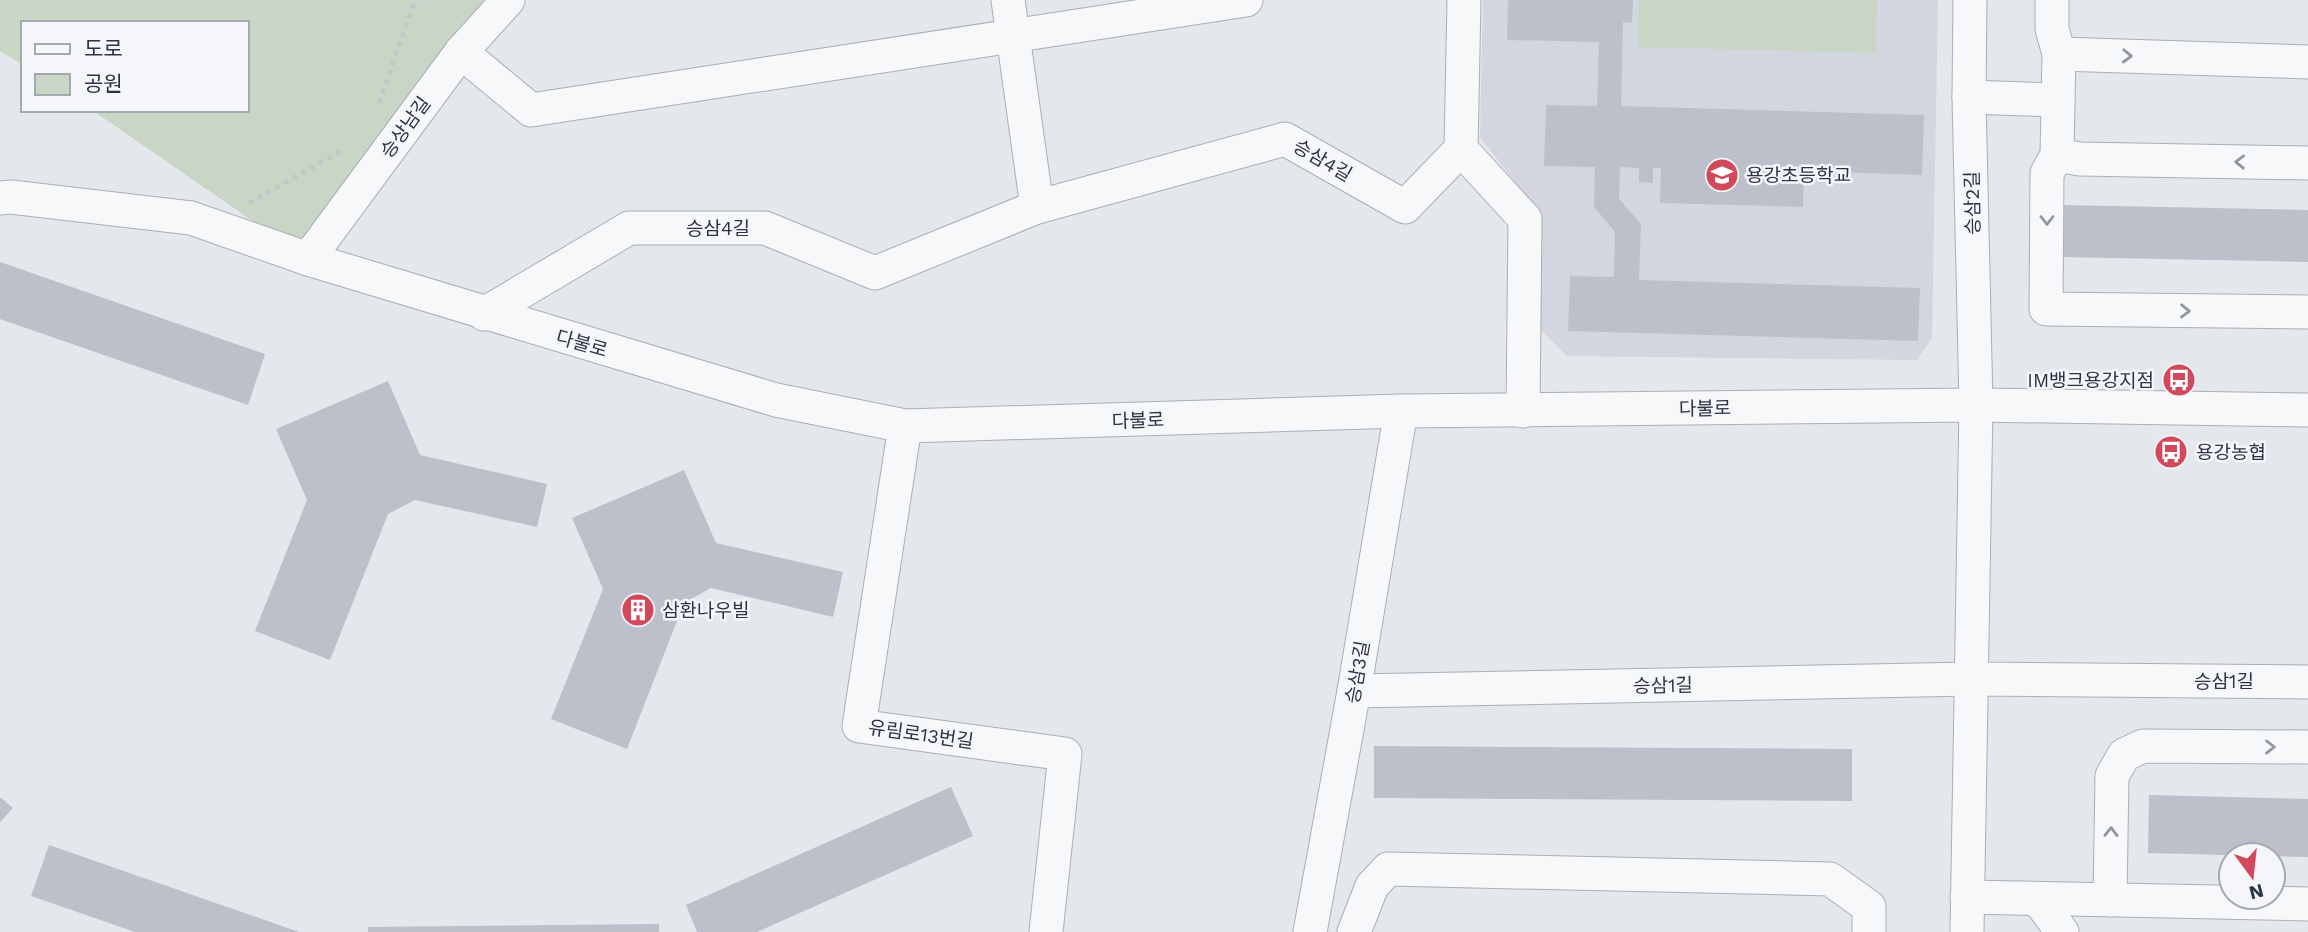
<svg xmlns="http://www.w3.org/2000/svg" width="2308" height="932" font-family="'Work Sans','Noto Sans KR',sans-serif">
  <rect width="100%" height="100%" fill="#e4e7ec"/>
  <!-- built -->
  <polygon fill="#d2d6de" points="1483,0 1938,0 1932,338 1917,360 1567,356 1539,328 1539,213 1480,137"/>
  <!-- green -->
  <g fill="#c9d6c5">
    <polygon points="0,0 507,0 308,259 92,110 247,110 247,23 23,23 23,65 0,51"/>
    <polygon points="1639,0 1877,0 1876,53 1638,47"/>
  </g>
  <!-- building -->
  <g fill="#bbc0ca">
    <polygon points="1508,0 1633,0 1632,23 1623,22 1621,106 1924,115 1922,175 1804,171 1803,207 1660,203 1661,168 1653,168 1653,183 1639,182 1639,168 1620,167 1619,199 1641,224 1639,280 1920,288 1918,341 1568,331 1570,276 1614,277 1615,232 1594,207 1595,167 1544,166 1546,105 1597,106 1599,42 1507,40"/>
    <polygon points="2062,205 2308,210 2308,262 2061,257"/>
    <polygon points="0,262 265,354 248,405 0,319"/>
    <polygon points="388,381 420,455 547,484 537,527 415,500 388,514 330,660 255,631 307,500 276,429"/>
    <polygon points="684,470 716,543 843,572 833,617 711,588 684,603 627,749 551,719 603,589 572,518"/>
    <polygon points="1374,746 1852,749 1852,801 1374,798"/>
    <polygon points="951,787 973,836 757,932 697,932 686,905"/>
    <polygon points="2149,795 2308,799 2308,857 2148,853"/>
    <polygon points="0,797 13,808 0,822"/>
    <polygon points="49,845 299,932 135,932 31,896"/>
    <polygon points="659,924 659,932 368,932 368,927"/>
  </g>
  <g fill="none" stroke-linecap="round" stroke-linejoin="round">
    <defs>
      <g id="minor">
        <polyline points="1008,0 1037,207"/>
        <polyline points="1464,0 1461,149 1525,219 1523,411"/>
        <polyline points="2052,0 2052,29 2059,54 2057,155 2047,173 2046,309 2308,312"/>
        <polyline points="461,52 531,110 1246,0"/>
        <polyline points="2059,54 2308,62"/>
        <polyline points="1969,97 2056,100"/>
        <polyline points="2057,155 2080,159 2308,163"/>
        <polyline points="0,198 11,197 191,218 308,259 776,400 905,426 1401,411 1976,405 2308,410"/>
        <polyline points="308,259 461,52 508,0"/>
        <polyline points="484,314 629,228 765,228 875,273 1037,207 1285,139 1405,207 1461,149"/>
        <polyline points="905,426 859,726 1065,754 1046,932"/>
        <polyline points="1354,691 1971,679 2308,682"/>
        <polyline points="1967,897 2308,904"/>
        <polyline points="2038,899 2062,932"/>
        <polyline points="2110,900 2112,776 2124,755 2143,746 2308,747"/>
        <polyline points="1310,932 1354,691 1401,411"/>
        <polyline points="1354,932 1372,886 1388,869 1830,879 1869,907 1869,932"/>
        <polyline points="1967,932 1976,405 1969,97 1970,0"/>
      </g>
    </defs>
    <!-- minor casing -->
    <use href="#minor" stroke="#a9aeb7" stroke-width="35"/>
    <!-- path -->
    <g stroke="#c2c5cb" stroke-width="4.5" stroke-dasharray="5 5" stroke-linecap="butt">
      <polyline points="379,103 415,0"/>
      <polyline points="249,203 345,149"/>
    </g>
    <!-- minor -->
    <use href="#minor" stroke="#f7f8fa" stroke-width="33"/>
  </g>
  <!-- one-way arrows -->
  <defs><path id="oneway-chevron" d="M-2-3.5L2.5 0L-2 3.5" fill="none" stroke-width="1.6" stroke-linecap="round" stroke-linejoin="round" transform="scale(1.75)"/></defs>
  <g stroke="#9196a0">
    <use href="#oneway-chevron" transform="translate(2127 56) rotate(2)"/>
    <use href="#oneway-chevron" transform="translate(2240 162) rotate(-179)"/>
    <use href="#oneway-chevron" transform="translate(2047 220) rotate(90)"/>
    <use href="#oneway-chevron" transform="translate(2185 311) rotate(1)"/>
    <use href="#oneway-chevron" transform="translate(2270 747)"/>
    <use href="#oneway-chevron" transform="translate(2111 832) rotate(-89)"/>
  </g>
  <!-- icons -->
  <defs>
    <symbol id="school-disc" viewBox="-11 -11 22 22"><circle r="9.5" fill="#d1495b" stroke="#f4f6f9"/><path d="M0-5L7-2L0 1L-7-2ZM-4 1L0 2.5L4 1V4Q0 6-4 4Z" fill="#fff"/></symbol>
    <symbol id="bus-disc" viewBox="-11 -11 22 22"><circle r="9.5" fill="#d1495b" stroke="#f4f6f9"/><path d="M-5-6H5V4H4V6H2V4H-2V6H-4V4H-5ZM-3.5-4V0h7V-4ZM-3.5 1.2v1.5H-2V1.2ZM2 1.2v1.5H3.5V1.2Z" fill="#fff"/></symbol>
    <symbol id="building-disc" viewBox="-11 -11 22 22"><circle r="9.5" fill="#d1495b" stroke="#f4f6f9"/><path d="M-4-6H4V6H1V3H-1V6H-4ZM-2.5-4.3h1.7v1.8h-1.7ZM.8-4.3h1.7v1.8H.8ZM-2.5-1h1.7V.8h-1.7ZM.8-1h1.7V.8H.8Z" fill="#fff"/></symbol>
  </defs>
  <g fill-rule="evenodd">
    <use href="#school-disc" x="1703" y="156" width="38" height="38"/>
    <use href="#bus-disc" x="2160" y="361" width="38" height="38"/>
    <use href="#bus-disc" x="2152" y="433" width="38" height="38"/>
    <use href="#building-disc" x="619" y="591" width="38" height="38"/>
  </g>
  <g text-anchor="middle" stroke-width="5" stroke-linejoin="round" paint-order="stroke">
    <!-- street labels -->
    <g font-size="19" fill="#2b3445" stroke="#f4f6f9">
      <text transform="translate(405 127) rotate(-54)" y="7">승상남길</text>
      <text transform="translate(1323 160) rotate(30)" y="7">승삼4길</text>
      <text transform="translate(1972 203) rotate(-91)" y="7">승삼2길</text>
      <text x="718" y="235">승삼4길</text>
      <text transform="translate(582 343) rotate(16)" y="7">다불로</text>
      <text transform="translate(1705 408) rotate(-1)" y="7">다불로</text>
      <text transform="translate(1138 420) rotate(-2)" y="7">다불로</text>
      <text transform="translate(1357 672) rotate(-80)" y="7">승삼3길</text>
      <text x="2224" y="688">승삼1길</text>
      <text transform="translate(1663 685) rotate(-1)" y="7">승삼1길</text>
      <text transform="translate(921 734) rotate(8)" y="7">유림로13번길</text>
    </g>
    <!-- poi labels -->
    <g font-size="19" fill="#2b3445" stroke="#f4f6f9" text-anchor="start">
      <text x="1746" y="182">용강초등학교</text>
      <text x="2154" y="387" text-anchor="end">IM뱅크용강지점</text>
      <text x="2196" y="459">용강농협</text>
      <text x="662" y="617">삼환나우빌</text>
    </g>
  </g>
  <!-- legend -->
  <rect x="21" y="21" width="228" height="91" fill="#f4f6f9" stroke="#a4a8b1" stroke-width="2"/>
  <rect x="35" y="44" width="35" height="10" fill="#f7f8fa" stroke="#a4a8b1" stroke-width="2"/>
  <text x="84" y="56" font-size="21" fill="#2b3445">도로</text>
  <rect x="35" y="74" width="35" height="21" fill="#c9d6c5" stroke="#a4a8b1" stroke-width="2"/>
  <text x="84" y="91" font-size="21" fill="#2b3445">공원</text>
  <!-- north arrow -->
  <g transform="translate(2252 876) rotate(165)"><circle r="33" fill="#f4f6f9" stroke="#a4a8b1" stroke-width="2"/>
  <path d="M0-5L12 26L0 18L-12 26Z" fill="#d1495b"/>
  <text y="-10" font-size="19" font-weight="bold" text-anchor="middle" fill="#2b3445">N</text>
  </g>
</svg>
